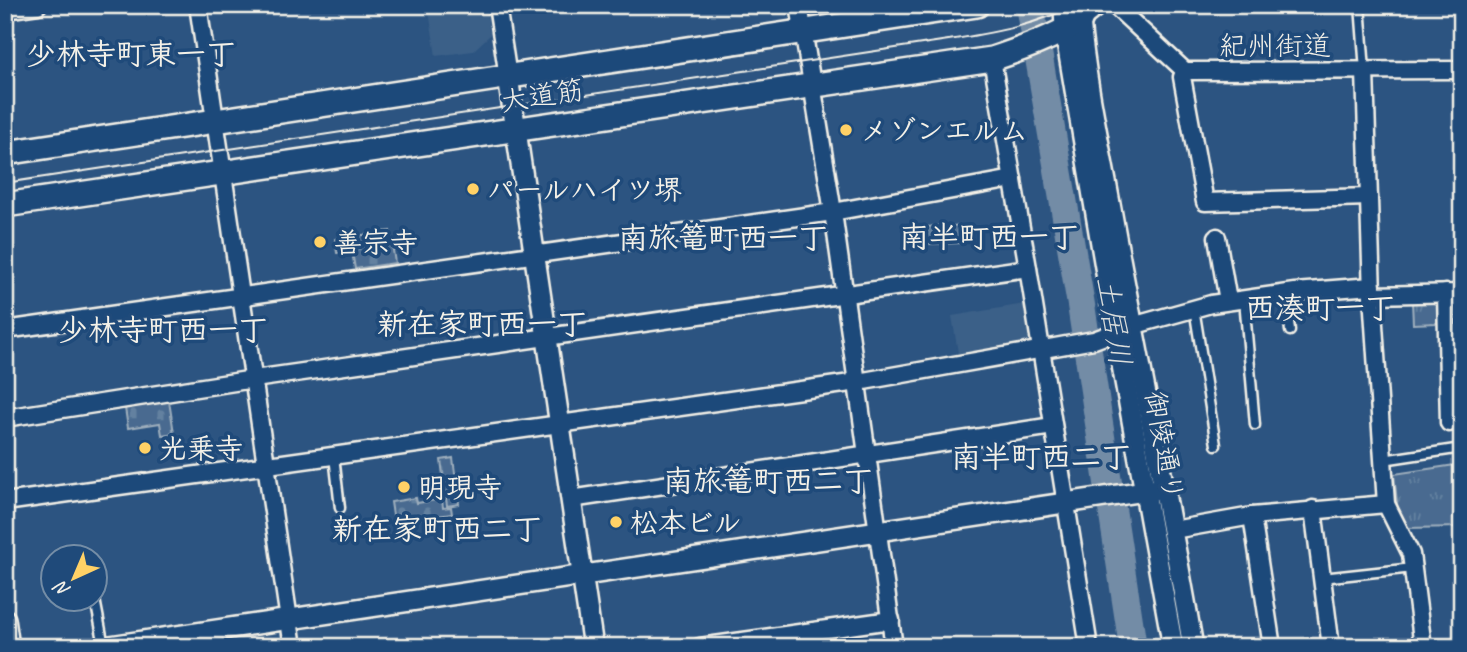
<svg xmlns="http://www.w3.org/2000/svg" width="1467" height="652" font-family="Caveat,'Klee One',sans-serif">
  <defs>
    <pattern id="cemetery-stones" width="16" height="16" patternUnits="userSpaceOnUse" patternTransform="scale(1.75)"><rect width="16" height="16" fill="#496b90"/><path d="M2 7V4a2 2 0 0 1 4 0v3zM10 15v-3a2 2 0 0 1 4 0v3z" fill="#6481a0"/></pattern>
    <pattern id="park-tufts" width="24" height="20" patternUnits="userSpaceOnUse" patternTransform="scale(1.75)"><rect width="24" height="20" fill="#496b90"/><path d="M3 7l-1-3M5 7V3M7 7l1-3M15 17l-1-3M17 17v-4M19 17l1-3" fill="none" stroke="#6481a0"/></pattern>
  </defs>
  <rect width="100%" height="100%" fill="#2c5481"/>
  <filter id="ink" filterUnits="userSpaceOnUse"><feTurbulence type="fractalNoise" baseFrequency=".0143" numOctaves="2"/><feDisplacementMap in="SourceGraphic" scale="14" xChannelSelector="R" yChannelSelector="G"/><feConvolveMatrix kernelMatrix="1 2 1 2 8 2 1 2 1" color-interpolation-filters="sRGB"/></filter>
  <g filter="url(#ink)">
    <!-- built -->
    <g fill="#3b6088">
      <polygon points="428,5 486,5 490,35 473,51 436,56"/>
      <polygon points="1025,304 1032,341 958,353 952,316"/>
    </g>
    <!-- cemetery -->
    <g fill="url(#cemetery-stones)" stroke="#9eaebc" stroke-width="2">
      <polygon points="943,225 944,235 953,234 953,226 960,225 962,243 926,244 925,236 919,237 918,228"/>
      <polygon points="390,231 395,263 355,269 352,252 337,253 335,239"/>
      <polygon points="169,401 174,433 162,435 160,423 128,428 125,408"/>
      <polygon points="453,458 459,504 447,506 441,460"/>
      <polygon points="416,498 417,503 442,499 443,508 451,507 452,514 394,522 391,502"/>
    </g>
    <!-- park -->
    <g fill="url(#park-tufts)" stroke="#9eaebc" stroke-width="2">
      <polygon points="1412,301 1431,301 1437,306 1437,323 1413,324"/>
      <polygon points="1462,464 1462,527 1405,528 1398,512 1394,474"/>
    </g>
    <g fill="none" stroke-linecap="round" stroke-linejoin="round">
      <!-- river -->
      <polyline stroke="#738ca6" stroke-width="28" points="1030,5 1081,305 1133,647"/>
      <defs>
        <g id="service">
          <polyline points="1360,5 1365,71"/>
          <polyline points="1286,293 1290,331"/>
          <polyline points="1244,299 1255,425"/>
          <polyline points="1194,308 1216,445"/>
          <polyline points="334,456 340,508"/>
          <polyline points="1383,460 1462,448"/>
          <polyline points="1322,578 1413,568"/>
          <polyline points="94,594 104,646"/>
        </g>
        <g id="minor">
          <polyline points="198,5 293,647"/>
          <polyline points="497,5 508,77"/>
          <polyline points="799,5 833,212 894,647"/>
          <polyline points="1114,5 1185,71 1462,70"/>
          <polyline points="5,10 38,5"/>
          <polyline points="1080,21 1100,5"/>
          <polyline points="992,59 1028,268 1089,647"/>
          <polyline points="1185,71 1182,77 1205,202 1369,197"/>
          <polyline points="1365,71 1372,295 1386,504 1411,554 1423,647"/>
          <polyline points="1217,237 1228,301"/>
          <polyline points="1446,293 1449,423"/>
          <polyline points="1372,295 1462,293"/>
          <polyline points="5,330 833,212 1013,179"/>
          <polyline points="5,418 254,379 1028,268"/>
          <polyline points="571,499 1053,426"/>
          <polyline points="5,502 858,382 1094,340 1132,326 1211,304 1295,292 1372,286"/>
          <polyline points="1313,509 1331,647"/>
          <polyline points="1252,516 1272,647"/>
          <polyline points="1173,530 1252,516 1386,504"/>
          <polyline points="700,647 891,620"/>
        </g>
        <g id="tertiary">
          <polyline points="1064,5 1065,31 1116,332 1173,647"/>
          <path d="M1080,21c6,64 20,126 31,188 26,146 57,291 82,438"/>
          <polyline points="508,77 593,647"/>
          <polyline points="5,619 9,647"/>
          <polyline points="103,647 1165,488"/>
        </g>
        <g id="secondary">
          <polyline points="5,153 977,5"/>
          <path d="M5,205l987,-146c30,-10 61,-21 88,-38l2,-16"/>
        </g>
      </defs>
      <!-- service casing -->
      <use href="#service" stroke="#f4f1e8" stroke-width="13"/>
      <!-- minor casing -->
      <use href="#minor" stroke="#f4f1e8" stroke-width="21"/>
      <!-- tertiary casing -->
      <use href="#tertiary" stroke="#f4f1e8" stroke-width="24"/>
      <!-- secondary casing -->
      <use href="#secondary" stroke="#f4f1e8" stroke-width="28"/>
      <!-- service -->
      <use href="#service" stroke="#1f4a7a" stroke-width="8"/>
      <!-- minor -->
      <use href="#minor" stroke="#1f4a7a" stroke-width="16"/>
      <!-- tertiary -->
      <use href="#tertiary" stroke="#1f4a7a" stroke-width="19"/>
      <!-- secondary -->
      <use href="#secondary" stroke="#1f4a7a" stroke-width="23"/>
      <!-- tram -->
      <path stroke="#f4f1e8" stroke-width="2" d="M5,183l950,-144c42,-7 81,-14 120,-34"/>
    </g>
  </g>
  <!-- markers -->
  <g fill="#ffd166" stroke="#1f4a7a" stroke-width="2.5">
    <circle cx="846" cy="130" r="7"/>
    <circle cx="473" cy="189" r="7"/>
    <circle cx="320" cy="242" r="7"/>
    <circle cx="145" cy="448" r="7"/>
    <circle cx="404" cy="487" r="7"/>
    <circle cx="616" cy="522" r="7"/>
  </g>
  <g text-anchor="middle" stroke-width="7" stroke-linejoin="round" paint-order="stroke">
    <!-- street labels -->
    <g font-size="28" fill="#f4f1e8" stroke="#1f4a7a">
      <text x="1275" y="55">紀州街道</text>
      <text transform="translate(542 95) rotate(-9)" y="10">大道筋</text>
      <text transform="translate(1165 446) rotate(80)" y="10">御陵通り</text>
    </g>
    <!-- poi labels -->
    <g font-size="28" font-weight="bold" fill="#f4f1e8" stroke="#1f4a7a" text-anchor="start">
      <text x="860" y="140">メゾンエルム</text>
      <text x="487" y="199">パールハイツ堺</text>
      <text x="334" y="252">善宗寺</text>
      <text x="159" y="458">光乗寺</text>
      <text x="418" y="497">明現寺</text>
      <text x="630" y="532">松本ビル</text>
    </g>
    <!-- neighbourhood labels -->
    <g font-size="30" font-weight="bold" fill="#f4f1e8" stroke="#1f4a7a">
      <text x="131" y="64">少林寺町東一丁</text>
      <text x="989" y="247">南半町西一丁</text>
      <text x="723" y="248">南旅篭町西一丁</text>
      <text x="1320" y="318">西湊町一丁</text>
      <text x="482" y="334">新在家町西一丁</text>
      <text x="163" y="340">少林寺町西一丁</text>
      <text x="1041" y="467">南半町西二丁</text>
      <text x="768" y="491">南旅篭町西二丁</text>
      <text x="437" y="539">新在家町西二丁</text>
    </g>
    <!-- water labels -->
    <g font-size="30" font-style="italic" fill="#dadddb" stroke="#1f4a7a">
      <text transform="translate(1114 321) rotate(81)" y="10">土居川</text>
    </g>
  </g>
  <!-- margin -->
  <rect width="1467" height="652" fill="none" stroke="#1f4a7a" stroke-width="28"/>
  <rect x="14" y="14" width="1439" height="624" fill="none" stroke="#f4f1e8" stroke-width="2.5" filter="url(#ink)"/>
  <!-- north arrow -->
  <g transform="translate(74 578) rotate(224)"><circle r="33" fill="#1f4a7a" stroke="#748da6" stroke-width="2"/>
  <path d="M0-5L12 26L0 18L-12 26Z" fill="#ffd166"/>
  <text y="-10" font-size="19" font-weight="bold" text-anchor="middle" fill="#f4f1e8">N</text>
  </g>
</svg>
